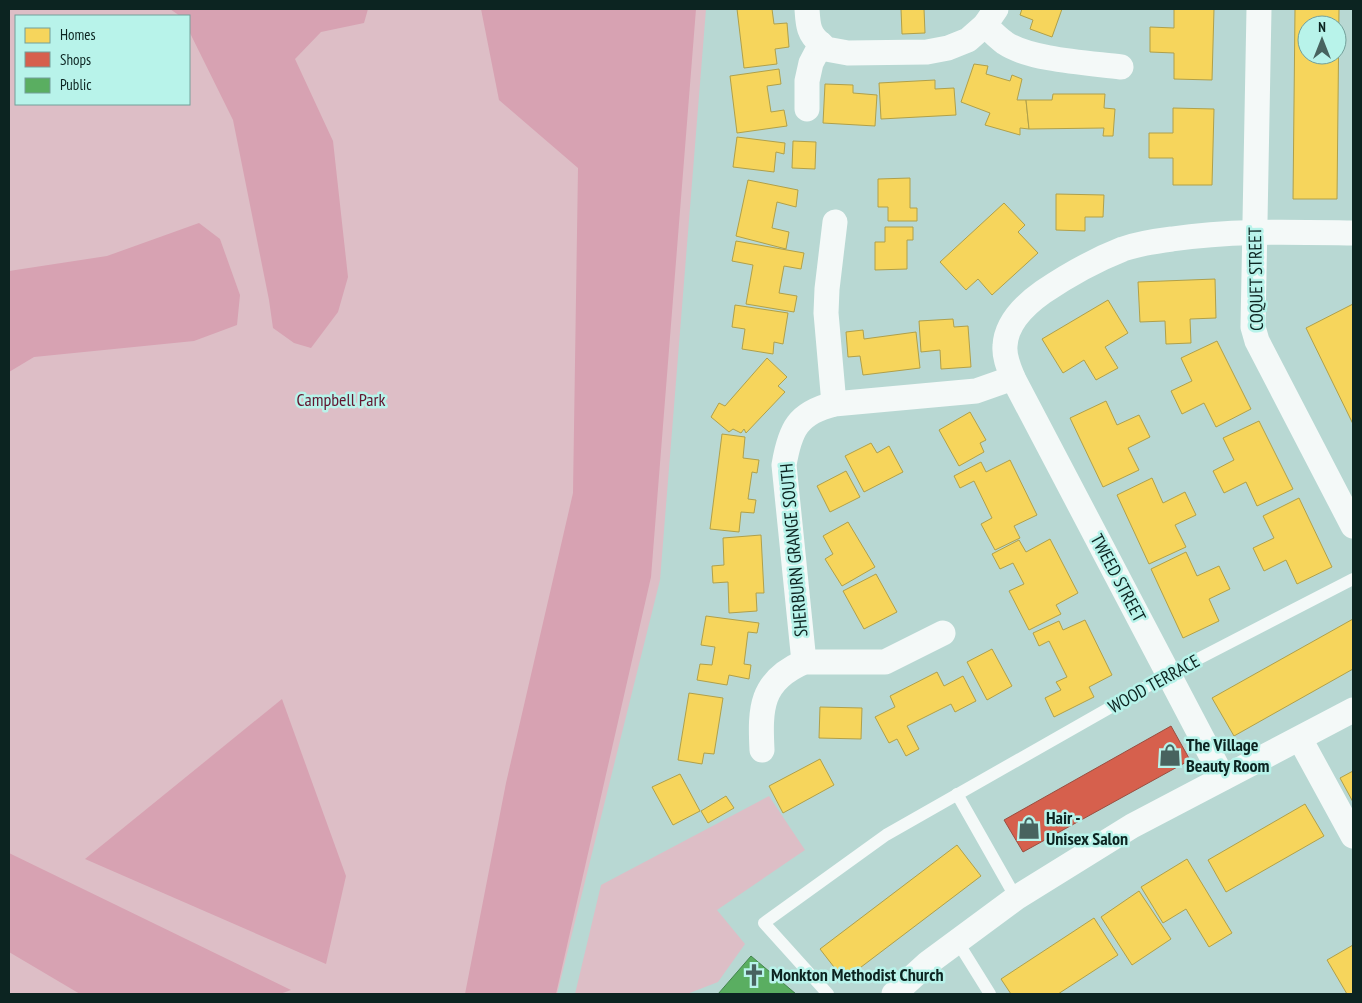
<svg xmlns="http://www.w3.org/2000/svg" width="1362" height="1003" font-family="'PT Sans Narrow',sans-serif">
  <rect width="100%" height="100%" fill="#b8d8d3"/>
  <!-- green -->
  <g fill="#ddbec6" fill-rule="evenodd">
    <path d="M9,9h697l-46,571 -103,414h-548zM16,16h173v88h-173z"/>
    <polygon points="769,796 805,850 717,910 745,944 718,982 687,994 575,994 601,885"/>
  </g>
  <!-- forest -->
  <g fill="#d7a2b2">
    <polygon points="170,9 368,9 364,23 321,32 295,59 333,141 348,277 338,312 311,348 294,343 273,328 269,300 233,120 189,31 189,16 180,16"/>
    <polygon points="481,9 696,9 651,577 556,994 465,994 506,783 573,493 578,168 499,100"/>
    <polygon points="199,223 220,239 240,295 237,325 194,341 34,357 9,372 9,271 107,256"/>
    <polygon points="282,699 346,876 326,964 85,859"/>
    <polygon points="9,853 291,990 280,994 80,994 9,952"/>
  </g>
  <!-- homes -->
  <g fill="#f6d55c" stroke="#b0a04a" fill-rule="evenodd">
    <polygon points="737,9 772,9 774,24 787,23 789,47 775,49 777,64 744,68"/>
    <polygon points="901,9 924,9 925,33 902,34"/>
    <polygon points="1022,9 1062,9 1052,37 1030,29 1033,20 1020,15"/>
    <polygon points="1174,9 1214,9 1212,80 1174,79 1174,53 1150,52 1150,27 1174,28"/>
    <path d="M1295,9h44l-2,190h-44zM1307,25h30v30h-30z"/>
    <polygon points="974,64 988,66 986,74 1010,81 1012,75 1022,79 1017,100 1026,100 1029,129 1020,128 1020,135 985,125 990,113 961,102"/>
    <polygon points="779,69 781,84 767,86 771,112 784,110 787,126 737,133 730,76"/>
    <polygon points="935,80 935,89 954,88 956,115 881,119 879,83"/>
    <polygon points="825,84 853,85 853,93 877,95 875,126 823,123"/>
    <polygon points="1053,94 1105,94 1104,108 1115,109 1113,136 1103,136 1104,128 1029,129 1026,100 1052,100"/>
    <polygon points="1173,108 1214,109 1212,185 1173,185 1173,158 1149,158 1149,133 1173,133"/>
    <polygon points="737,137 785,143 784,154 776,152 774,172 733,167"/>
    <polygon points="793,141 816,142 815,169 792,168"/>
    <polygon points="910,178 910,208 917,208 917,221 888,221 888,207 878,207 878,179"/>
    <polygon points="748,180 798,190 796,207 777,202 772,228 789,232 786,249 736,236"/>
    <polygon points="1056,194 1104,195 1103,217 1085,217 1085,231 1056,230"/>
    <polygon points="1004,203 1025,225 1018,232 1038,253 992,295 978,279 966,290 940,262"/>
    <polygon points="885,227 913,227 913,240 907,240 907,269 875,270 875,242 885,242"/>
    <polygon points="736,241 804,253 801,269 784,266 779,293 797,296 794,312 746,304 753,265 732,261"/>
    <polygon points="1215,279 1216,318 1190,319 1191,343 1166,344 1165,321 1140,322 1138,282"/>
    <polygon points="1108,300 1128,333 1105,347 1118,368 1096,380 1084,360 1063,373 1042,339"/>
    <polygon points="1353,304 1353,424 1306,328"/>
    <polygon points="735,305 788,313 783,344 774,342 773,354 742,349 745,329 732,327"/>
    <polygon points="953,319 954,327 968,326 971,367 941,369 940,350 921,352 919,321"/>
    <polygon points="863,330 864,339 916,332 920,368 863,375 860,356 848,357 846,332"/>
    <polygon points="1217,341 1251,409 1216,427 1204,403 1182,414 1171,391 1192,381 1181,358"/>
    <polygon points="767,358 787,377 778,386 785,392 746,433 744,429 741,433 733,429 729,432 711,417 719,403 725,406"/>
    <polygon points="1106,401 1117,425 1139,415 1150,437 1128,448 1139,470 1103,487 1070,418"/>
    <polygon points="970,412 986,440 980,443 984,452 959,466 939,430"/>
    <polygon points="1259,421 1293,489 1257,506 1246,482 1224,493 1213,471 1234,460 1223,438"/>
    <polygon points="722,434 745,437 743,458 759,460 757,473 752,472 748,499 756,500 754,513 741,512 739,532 710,529"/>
    <polygon points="871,443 877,453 889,446 903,472 864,492 845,456"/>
    <polygon points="1010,460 1037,515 1014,526 1020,538 995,550 981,524 992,518 974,481 960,488 954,476 981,462 986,472"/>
    <polygon points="846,471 860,497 830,512 817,486"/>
    <polygon points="1152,478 1163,503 1185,492 1196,515 1175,525 1186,547 1149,564 1117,495"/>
    <polygon points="1299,498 1332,567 1297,584 1286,560 1264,571 1253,548 1274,538 1263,516"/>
    <polygon points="848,522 875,567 842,586 825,559 833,554 823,536"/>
    <polygon points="761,535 764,593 756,593 757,611 729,613 728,582 713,583 712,566 724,565 723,538"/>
    <polygon points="1050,539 1078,593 1056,605 1061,614 1029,630 1009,591 1024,584 1013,563 1000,569 992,554 1019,540 1026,552"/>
    <polygon points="1186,552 1197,576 1219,566 1230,589 1209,599 1219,621 1183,638 1151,569"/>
    <polygon points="876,574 897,612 864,629 843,591"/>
    <polygon points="706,616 759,623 757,633 748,632 744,664 751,665 749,679 729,675 727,685 697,680 700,664 712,665 715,647 701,645"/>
    <polygon points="1353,619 1353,669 1234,736 1212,698"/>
    <polygon points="1085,620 1112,675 1089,687 1094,697 1054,717 1045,698 1061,690 1056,682 1067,677 1049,641 1039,646 1033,633 1059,621 1063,630"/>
    <polygon points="992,649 1012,686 987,700 967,662"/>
    <polygon points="937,672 944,686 963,676 976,701 955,712 951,704 907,726 919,749 906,756 897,739 889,743 875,717 895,707 890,696"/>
    <polygon points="689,693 723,698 714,754 704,753 702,764 678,760"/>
    <polygon points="820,707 862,708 861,739 819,738"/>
    <polygon points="820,759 834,785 783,813 769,786"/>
    <polygon points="1353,771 1353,802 1340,778"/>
    <polygon points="680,774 700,811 673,825 652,787"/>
    <polygon points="726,796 734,808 708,823 701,811"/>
    <polygon points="1305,804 1324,836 1226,892 1208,860"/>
    <polygon points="957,845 981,876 844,980 820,949"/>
    <polygon points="1187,859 1232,933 1209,947 1186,909 1163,923 1141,887"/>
    <polygon points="1139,891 1171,939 1132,965 1101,917"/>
    <polygon points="1094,918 1118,955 1058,994 1011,994 1001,979"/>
    <polygon points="1353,945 1353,994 1347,994 1327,960"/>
  </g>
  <!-- shops -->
  <polygon fill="#d6604d" stroke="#994e40" points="1171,726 1190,760 1023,852 1004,820"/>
  <!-- public -->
  <polygon fill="#5aae61" stroke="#43854e" points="751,956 796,994 718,994"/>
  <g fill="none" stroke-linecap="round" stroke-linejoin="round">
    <!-- service -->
    <g stroke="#f4f9f8" stroke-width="12">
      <polyline points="957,794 1016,898"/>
      <polyline points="957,941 990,994"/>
      <polyline points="828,994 764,923 886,835 1169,674 1353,579"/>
    </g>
    <!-- minor -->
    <g stroke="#f4f9f8" stroke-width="25">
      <path d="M807,9c1,15 1,25 14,35l-10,19 -4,18v28"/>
      <polyline points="1259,9 1253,327 1257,341 1353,526"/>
      <path d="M985,25c6,6 13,13 20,18 25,17 85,20 116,24"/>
      <polyline points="821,44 826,49 848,53 927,52 948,48 968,40 985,25 996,9"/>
      <polyline points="834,404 826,313 827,289 835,222"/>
      <path d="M804,662l-20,-197c6,-36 14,-52 50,-61l142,-13 37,-13"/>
      <polyline points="1300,739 1353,836"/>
      <path d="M762,750c-2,-41 -2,-69 42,-88h81l58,-29"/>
      <path d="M1223,778l-210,-400c-4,-10 -9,-21 -8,-32 1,-23 21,-42 38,-54 25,-17 52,-32 80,-43 15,-5 33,-8 49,-10 59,-9 121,-7 181,-6"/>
      <polyline points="894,994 928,963 1016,898 1132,826 1353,710"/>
    </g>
  </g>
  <!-- icons -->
  <defs>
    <symbol id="shop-bare" viewBox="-9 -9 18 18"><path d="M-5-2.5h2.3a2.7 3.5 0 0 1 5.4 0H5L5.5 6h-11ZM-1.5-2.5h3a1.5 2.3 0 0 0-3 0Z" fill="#48635f" stroke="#b8f3ea" stroke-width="2.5" paint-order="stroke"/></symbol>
    <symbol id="church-bare" viewBox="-9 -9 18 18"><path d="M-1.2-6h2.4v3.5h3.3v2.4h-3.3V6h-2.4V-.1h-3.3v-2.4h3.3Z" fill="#48635f" stroke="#b8f3ea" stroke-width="2.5" paint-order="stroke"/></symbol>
  </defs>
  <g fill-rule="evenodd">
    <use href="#shop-bare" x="1154" y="739" width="32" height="32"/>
    <use href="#shop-bare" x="1013" y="812" width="32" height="32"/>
    <use href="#church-bare" x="738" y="959" width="32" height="32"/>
  </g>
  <g text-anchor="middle" stroke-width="5" stroke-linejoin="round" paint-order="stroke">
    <!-- street labels -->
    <g font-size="18" fill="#0c2421" stroke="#b8f3ea">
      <text transform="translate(1256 279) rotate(-91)" y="6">COQUET STREET</text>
      <text transform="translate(794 550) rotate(-95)" y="6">SHERBURN GRANGE SOUTH</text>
      <text transform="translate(1118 578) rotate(62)" y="6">TWEED STREET</text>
      <text transform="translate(1154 684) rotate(-29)" y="6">WOOD TERRACE</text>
    </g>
    <!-- park labels -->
    <g font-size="18" fill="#621630" stroke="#b8f3ea">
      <text x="341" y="406">Campbell Park</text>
    </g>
    <!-- poi labels -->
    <g font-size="18" font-weight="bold" fill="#0c2421" stroke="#b8f3ea" text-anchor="start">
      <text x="1186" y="751">The Village<tspan x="1186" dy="21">Beauty Room</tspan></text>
      <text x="1046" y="824">Hair -<tspan x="1046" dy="21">Unisex Salon</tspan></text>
      <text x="771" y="981">Monkton Methodist Church</text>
    </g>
  </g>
  <!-- border -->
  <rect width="1362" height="1003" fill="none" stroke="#0c2421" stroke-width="20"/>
  <!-- legend -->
  <rect x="15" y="15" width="175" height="90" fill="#b8f3ea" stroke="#73a09a"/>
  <rect x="25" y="28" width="25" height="15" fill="#f6d55c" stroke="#73a09a"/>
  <text x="60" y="40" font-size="15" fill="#0c2421">Homes</text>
  <rect x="25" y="52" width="25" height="15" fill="#d6604d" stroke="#73a09a"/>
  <text x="60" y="65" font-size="15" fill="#0c2421">Shops</text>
  <rect x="25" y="78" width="25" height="15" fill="#5aae61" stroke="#73a09a"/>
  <text x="60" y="90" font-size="15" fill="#0c2421">Public</text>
  <!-- north arrow -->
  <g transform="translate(1322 40)"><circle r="24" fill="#b8f3ea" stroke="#73a09a"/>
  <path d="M0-4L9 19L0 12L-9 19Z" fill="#48635f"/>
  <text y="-8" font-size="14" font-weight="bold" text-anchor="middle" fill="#0c2421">N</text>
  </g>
</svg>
